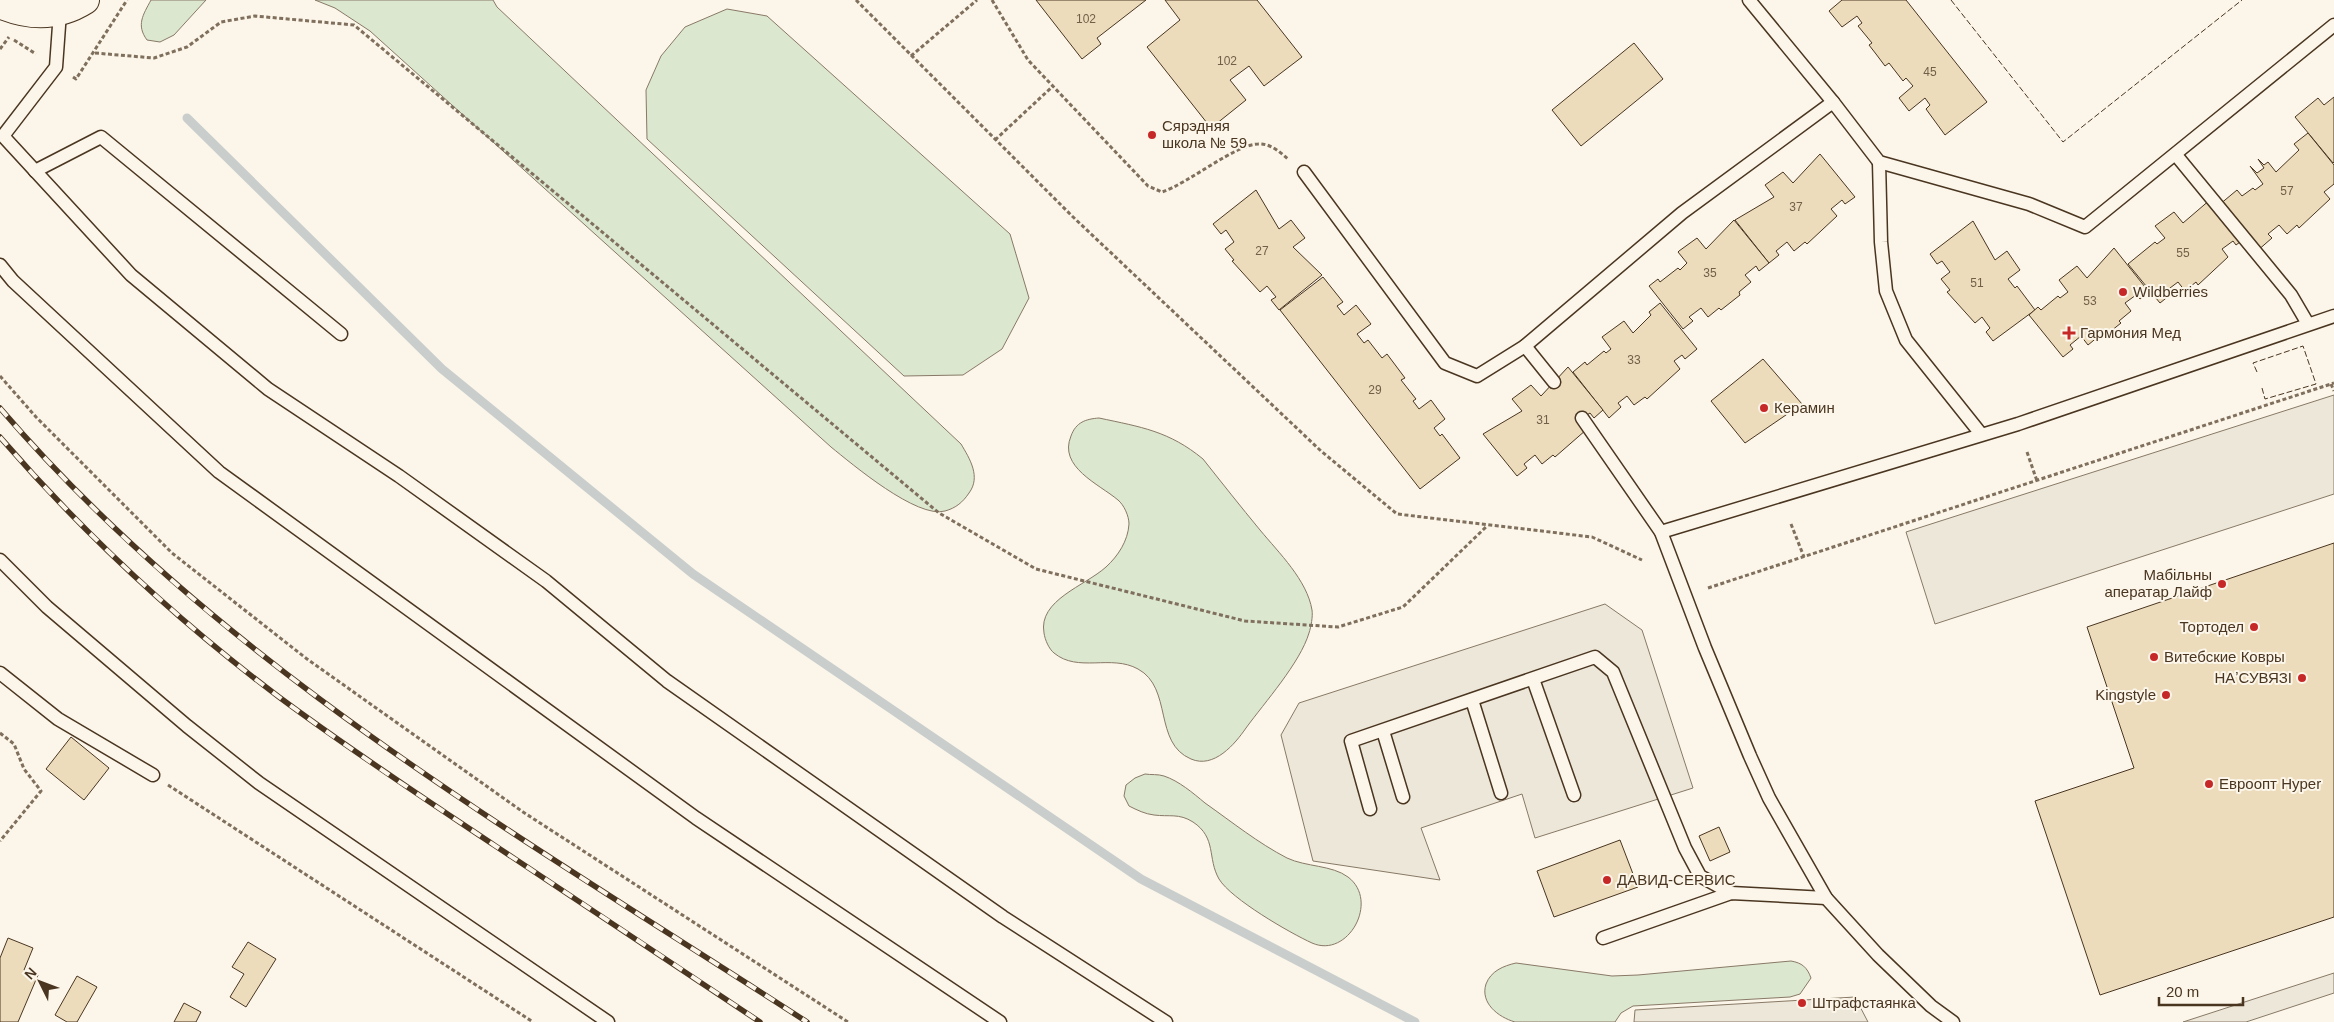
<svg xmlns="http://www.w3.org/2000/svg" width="2334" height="1022" font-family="Helvetica,sans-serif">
  <rect width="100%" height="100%" fill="#fbf6e9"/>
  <!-- green -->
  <g fill="#dce7d0" stroke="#887966">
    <path d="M151,0h55l-32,35 -14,7 -13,-2c-11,-15 -4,-25 4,-40z"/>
    <path d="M315,0h178l4,7 464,437c9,15 20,33 8,49 -6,9 -13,15 -24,18 -28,8 -93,-47 -114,-64l-461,-416 -35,-23z"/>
    <polygon points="727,9 767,16 1010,234 1029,298 1002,349 963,375 904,376 647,139 646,90 661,56 685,27"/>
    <path d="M1099,418c42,9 70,13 104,41 19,24 38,48 57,71 19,23 47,50 52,80 1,6 -1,17 -3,23 -9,30 -44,69 -63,95 -11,16 -32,41 -55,31 -38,-16 -18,-71 -53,-90 -27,-15 -60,4 -84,-16 -5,-4 -9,-13 -10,-20 -6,-33 41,-47 62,-66 12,-11 22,-26 23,-43 0,-8 -5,-19 -11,-24 -19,-16 -60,-33 -47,-64 5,-14 15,-17 28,-18z"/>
    <path d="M1145,774c6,1 13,0 19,2 15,5 29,17 41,27 27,19 53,40 82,55 19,9 45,7 61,19 32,24 0,82 -36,66 -22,-10 -81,-44 -93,-64 -12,-21 -2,-41 -26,-57 -14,-9 -24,-5 -39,-7 -9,-1 -17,-5 -25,-9l-5,-10 2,-11 9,-7z"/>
    <path d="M1791,961c11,2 16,6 20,17l-11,16 -10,3 -157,9 -12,7 -6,9c-23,0 -46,0 -69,0 -10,0 -22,0 -31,0 -17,-5 -35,-19 -29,-38 5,-13 17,-18 30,-21l96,13 26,-1z"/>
  </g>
  <!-- parking -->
  <g fill="#ede7d9" stroke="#887966">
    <polygon points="2334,395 2334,494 1935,624 1906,532"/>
    <polygon points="1605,604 1642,630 1693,788 1535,838 1522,794 1421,828 1440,880 1313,861 1281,735 1299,703"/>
    <polygon points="2334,973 2334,993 2246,1022 2183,1022"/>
    <polygon points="1855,997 1868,1022 1634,1022 1635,1010"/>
  </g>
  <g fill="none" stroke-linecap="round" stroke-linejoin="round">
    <!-- stream -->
    <polyline stroke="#c9cecd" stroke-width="9" points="187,118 442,369 693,574 1141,879 1415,1022"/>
  </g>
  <!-- building -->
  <g fill="#ecdcbc" stroke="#4a3520">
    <polygon points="1036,0 1146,0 1097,38 1101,44 1082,59"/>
    <polygon points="1165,0 1257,0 1302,57 1264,86 1249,66 1230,80 1246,100 1211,128 1147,47 1180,20"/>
    <polygon points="1842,0 1906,0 1987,102 1945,135 1926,109 1930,105 1925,98 1909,111 1899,98 1913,86 1906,78 1903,81 1889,63 1885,66 1876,54 1869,45 1872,43 1858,26 1862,23 1857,16 1842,27 1829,11"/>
    <polygon points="1634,43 1663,79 1581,146 1552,110"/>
    <polygon points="2334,97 2334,162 2333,163 2295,117 2318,98 2324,105"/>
    <polygon points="2308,133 2334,165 2334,184 2324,192 2330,199 2299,228 2297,225 2287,234 2279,225 2268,234 2272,238 2257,251 2219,205 2237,190 2242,196 2253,188 2255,190 2263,184 2250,166 2257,173 2264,168 2258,159 2264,165 2268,162 2276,172 2299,150 2294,144"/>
    <polygon points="1820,154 1855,197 1845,204 1842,200 1831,209 1837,216 1807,244 1805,242 1794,251 1787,242 1776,251 1779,255 1769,263 1735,220 1774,197 1765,185 1783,172 1793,183"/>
    <polygon points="1256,190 1279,229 1291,220 1305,238 1293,247 1322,275 1279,310 1271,300 1276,297 1267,286 1260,292 1232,261 1234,260 1225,249 1234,242 1226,230 1221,234 1213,224"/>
    <polygon points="2211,199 2244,239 2236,245 2233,241 2222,249 2228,257 2198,285 2196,282 2185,291 2178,282 2166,291 2170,295 2160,303 2128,264 2155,242 2157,244 2165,238 2155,226 2174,212 2183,223"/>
    <polygon points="1734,220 1769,263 1759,271 1756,266 1745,275 1751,282 1739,292 1740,295 1721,310 1719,308 1708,317 1701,308 1689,317 1693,321 1683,329 1649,286 1658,279 1660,282 1678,268 1680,270 1687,263 1678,252 1679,251 1697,238 1706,249"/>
    <polygon points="1973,221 1995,260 2007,251 2020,270 2008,279 2015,288 2017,286 2035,310 1993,341 1986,332 1990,328 1982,317 1975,323 1947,292 1950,290 1941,279 1950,272 1942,261 1937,264 1930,254"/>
    <polygon points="2114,248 2149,292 2140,299 2136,295 2125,303 2131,311 2119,321 2121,323 2101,339 2099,336 2088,345 2081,336 2070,345 2073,349 2063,357 2029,315 2038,307 2041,310 2058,296 2060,298 2068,292 2059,280 2077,266 2087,278"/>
    <polygon points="1323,277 1343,302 1337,306 1344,315 1356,305 1371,324 1357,334 1364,343 1368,340 1382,358 1387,354 1405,378 1401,380 1416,399 1413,401 1419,409 1431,400 1445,419 1434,428 1440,436 1442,434 1460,458 1420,489 1280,310"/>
    <polygon points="1660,303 1697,349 1685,359 1682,355 1674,361 1680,369 1647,399 1645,397 1634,405 1627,396 1618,403 1621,407 1609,418 1573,372 1585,362 1587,365 1604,351 1606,353 1611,349 1602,337 1624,321 1633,333 1651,315 1649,312"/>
    <polygon points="1763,359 1802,404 1745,443 1711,401"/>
    <polygon points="1568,367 1603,410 1594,418 1590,413 1582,418 1586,430 1555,457 1553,455 1542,464 1535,455 1524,464 1527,468 1517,476 1483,434 1522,411 1512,399 1531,385 1541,396"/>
    <polygon points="2334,543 2334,917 2100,995 2035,801 2134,768 2087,627"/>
    <polygon points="71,737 109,768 84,800 46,769"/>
    <polygon points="1719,827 1730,852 1710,861 1699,836"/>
    <polygon points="1620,840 1638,887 1554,917 1537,871"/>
    <polygon points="8,938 33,948 24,970 38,975 18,1022 0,1022 0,958"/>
    <polygon points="248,942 276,959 246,1007 230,997 244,974 232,967"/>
    <polygon points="77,976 97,987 77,1022 67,1022 55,1015"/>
    <polygon points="184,1003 201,1012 196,1022 174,1022"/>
  </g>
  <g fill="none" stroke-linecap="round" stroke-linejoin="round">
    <defs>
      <g id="service">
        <polyline points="1749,0 1833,102"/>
        <polyline points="60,12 56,67 3,136 131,275 268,389 399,476 546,581 667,681 1003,917 1166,1022"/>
        <polyline points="2176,155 2291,295 2308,324"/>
        <polyline points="1879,162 1881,242 1886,291 1906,340 1981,434"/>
        <polyline points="35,171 101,137 341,334"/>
        <polyline points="1304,172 1445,363 1477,376 1525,346 1554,382"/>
        <polyline points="0,265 13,281 219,472 696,818 1000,1022"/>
        <polyline points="1525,346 1682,213 1833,102 1879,162 2029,204 2085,227 2334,25"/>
        <polyline points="1582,418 1661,532 1705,648 1750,756 1769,798 1826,898 1878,955 1931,1006 1953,1022"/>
        <polyline points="1661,532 2018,424 2334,316"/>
        <polyline points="0,560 47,607 187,726 259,783 608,1022"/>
        <polyline points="0,673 58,719 153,775"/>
        <polyline points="1533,679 1574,795"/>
        <polyline points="1472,700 1501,793"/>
        <polyline points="1383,731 1403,797"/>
        <polyline points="1370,809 1351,741 1595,657 1613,672 1685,848 1700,876 1731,893"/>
        <polyline points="1603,938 1731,893 1826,898"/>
      </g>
      <path id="tertiary" d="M0,4c30,13 58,13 85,-4"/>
    </defs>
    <!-- service casing -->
    <use href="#service" stroke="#4a3520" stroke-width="15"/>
    <!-- tertiary casing -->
    <use href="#tertiary" stroke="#4a3520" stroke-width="30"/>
    <!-- path -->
    <g stroke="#7f6f5c" stroke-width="3" stroke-dasharray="4 2.5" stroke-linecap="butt">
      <polyline points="856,0 1072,216 1321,451 1397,514 1592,537 1642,560"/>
      <path d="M992,0l36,60 120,126 14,6c27,-9 74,-48 96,-48 12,-1 22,8 30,15"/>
      <polyline points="14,40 36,54"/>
      <polyline points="0,49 9,37"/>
      <polyline points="95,53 154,58 187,47 221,22 255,16 354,25 939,513 1036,569 1245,621 1338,627 1403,607 1487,526"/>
      <polyline points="911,56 977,0"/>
      <polyline points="73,77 76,79 127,0"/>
      <polyline points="995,140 1053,86"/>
      <polyline points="0,376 36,417 172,553 307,659 523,812 848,1022"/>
      <polyline points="2331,384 2334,391"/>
      <polyline points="2027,452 2037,481"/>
      <polyline points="1791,524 1804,557"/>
      <polyline points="1708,588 2334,383"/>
      <polyline points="0,733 14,744 24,769 41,791 0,841"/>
      <polyline points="168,785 533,1022"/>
    </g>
    <!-- service -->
    <use href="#service" stroke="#fbf6e9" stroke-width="12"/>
    <!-- tertiary -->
    <use href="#tertiary" stroke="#fbf6e9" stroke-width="28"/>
    <defs>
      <g id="rail">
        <path d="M0,408c221,258 525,431 807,614"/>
        <path d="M0,437c83,96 178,184 279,260 70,52 143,100 215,148 89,59 178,118 266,177"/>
      </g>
    </defs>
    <!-- rail casing -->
    <use href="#rail" stroke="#4a3520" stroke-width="5.5"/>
    <!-- rail -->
    <use href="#rail" stroke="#fbf6e9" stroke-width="4" stroke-dasharray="11" stroke-linecap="butt"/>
    <!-- fence -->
    <g stroke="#4a3520" stroke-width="1" stroke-dasharray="6 2.5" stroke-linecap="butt">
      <polyline points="1951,0 2063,142 2242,0"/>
      <polyline points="2257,372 2253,363 2303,346 2316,384 2265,399 2262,388"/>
    </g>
  </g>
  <!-- markers -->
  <g fill="#c62828" stroke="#fbf6e9" stroke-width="2">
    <circle cx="1152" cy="135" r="5"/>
    <circle cx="2123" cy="292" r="5"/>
    <path d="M2066.5 325.5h5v5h5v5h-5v5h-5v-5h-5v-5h5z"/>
    <circle cx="1764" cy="408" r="5"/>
    <circle cx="2222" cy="584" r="5"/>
    <circle cx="2254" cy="627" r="5"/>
    <circle cx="2154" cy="657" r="5"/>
    <circle cx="2302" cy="678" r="5"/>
    <circle cx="2166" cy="695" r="5"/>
    <circle cx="2209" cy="784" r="5"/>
    <circle cx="1607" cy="880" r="5"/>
    <circle cx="1802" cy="1003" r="5"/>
  </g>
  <g text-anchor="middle" stroke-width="4" stroke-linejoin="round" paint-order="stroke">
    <!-- number labels -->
    <g font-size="12" fill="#725f47">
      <text x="1086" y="23">102</text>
      <text x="1227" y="65">102</text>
      <text x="1930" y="76">45</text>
      <text x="2287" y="195">57</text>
      <text x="1796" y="211">37</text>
      <text x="1262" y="255">27</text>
      <text x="2183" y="257">55</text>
      <text x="1710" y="277">35</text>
      <text x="1977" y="287">51</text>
      <text x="2090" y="305">53</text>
      <text x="1634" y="364">33</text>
      <text x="1375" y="394">29</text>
      <text x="1543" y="424">31</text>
    </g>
    <!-- poi labels -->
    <g font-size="15" fill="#4a3520" stroke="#fbf6e9" text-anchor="start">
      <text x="1162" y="131">Сярэдняя<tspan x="1162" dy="17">школа № 59</tspan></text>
      <text x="2133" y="297">Wildberries</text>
      <text x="2080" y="338">Гармония Мед</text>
      <text x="1774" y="413">Керамин</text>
      <text x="2212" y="580" text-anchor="end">Мабільны<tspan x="2212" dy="17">аператар Лайф</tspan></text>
      <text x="2244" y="632" text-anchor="end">Тортодел</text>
      <text x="2164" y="662">Витебские Ковры</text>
      <text x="2292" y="683" text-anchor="end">НАʼСУВЯЗІ</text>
      <text x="2156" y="700" text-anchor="end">Kingstyle</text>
      <text x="2219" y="789">Евроопт Hyper</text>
      <text x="1617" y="885">ДАВИД-СЕРВИС</text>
      <text x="1812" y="1008">Штрафстаянка</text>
    </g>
  </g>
  <!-- north arrow -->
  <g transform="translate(40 982) rotate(312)" stroke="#fbf6e9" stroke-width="4" paint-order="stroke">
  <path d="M0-4L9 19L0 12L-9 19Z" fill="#4a3520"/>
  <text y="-8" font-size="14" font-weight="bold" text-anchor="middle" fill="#4a3520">N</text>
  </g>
  <!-- scale -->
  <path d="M2159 997v8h84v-8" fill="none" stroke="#4a3520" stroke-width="2.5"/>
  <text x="2166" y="997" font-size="15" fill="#4a3520" stroke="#fbf6e9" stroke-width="4" paint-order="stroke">20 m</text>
</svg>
